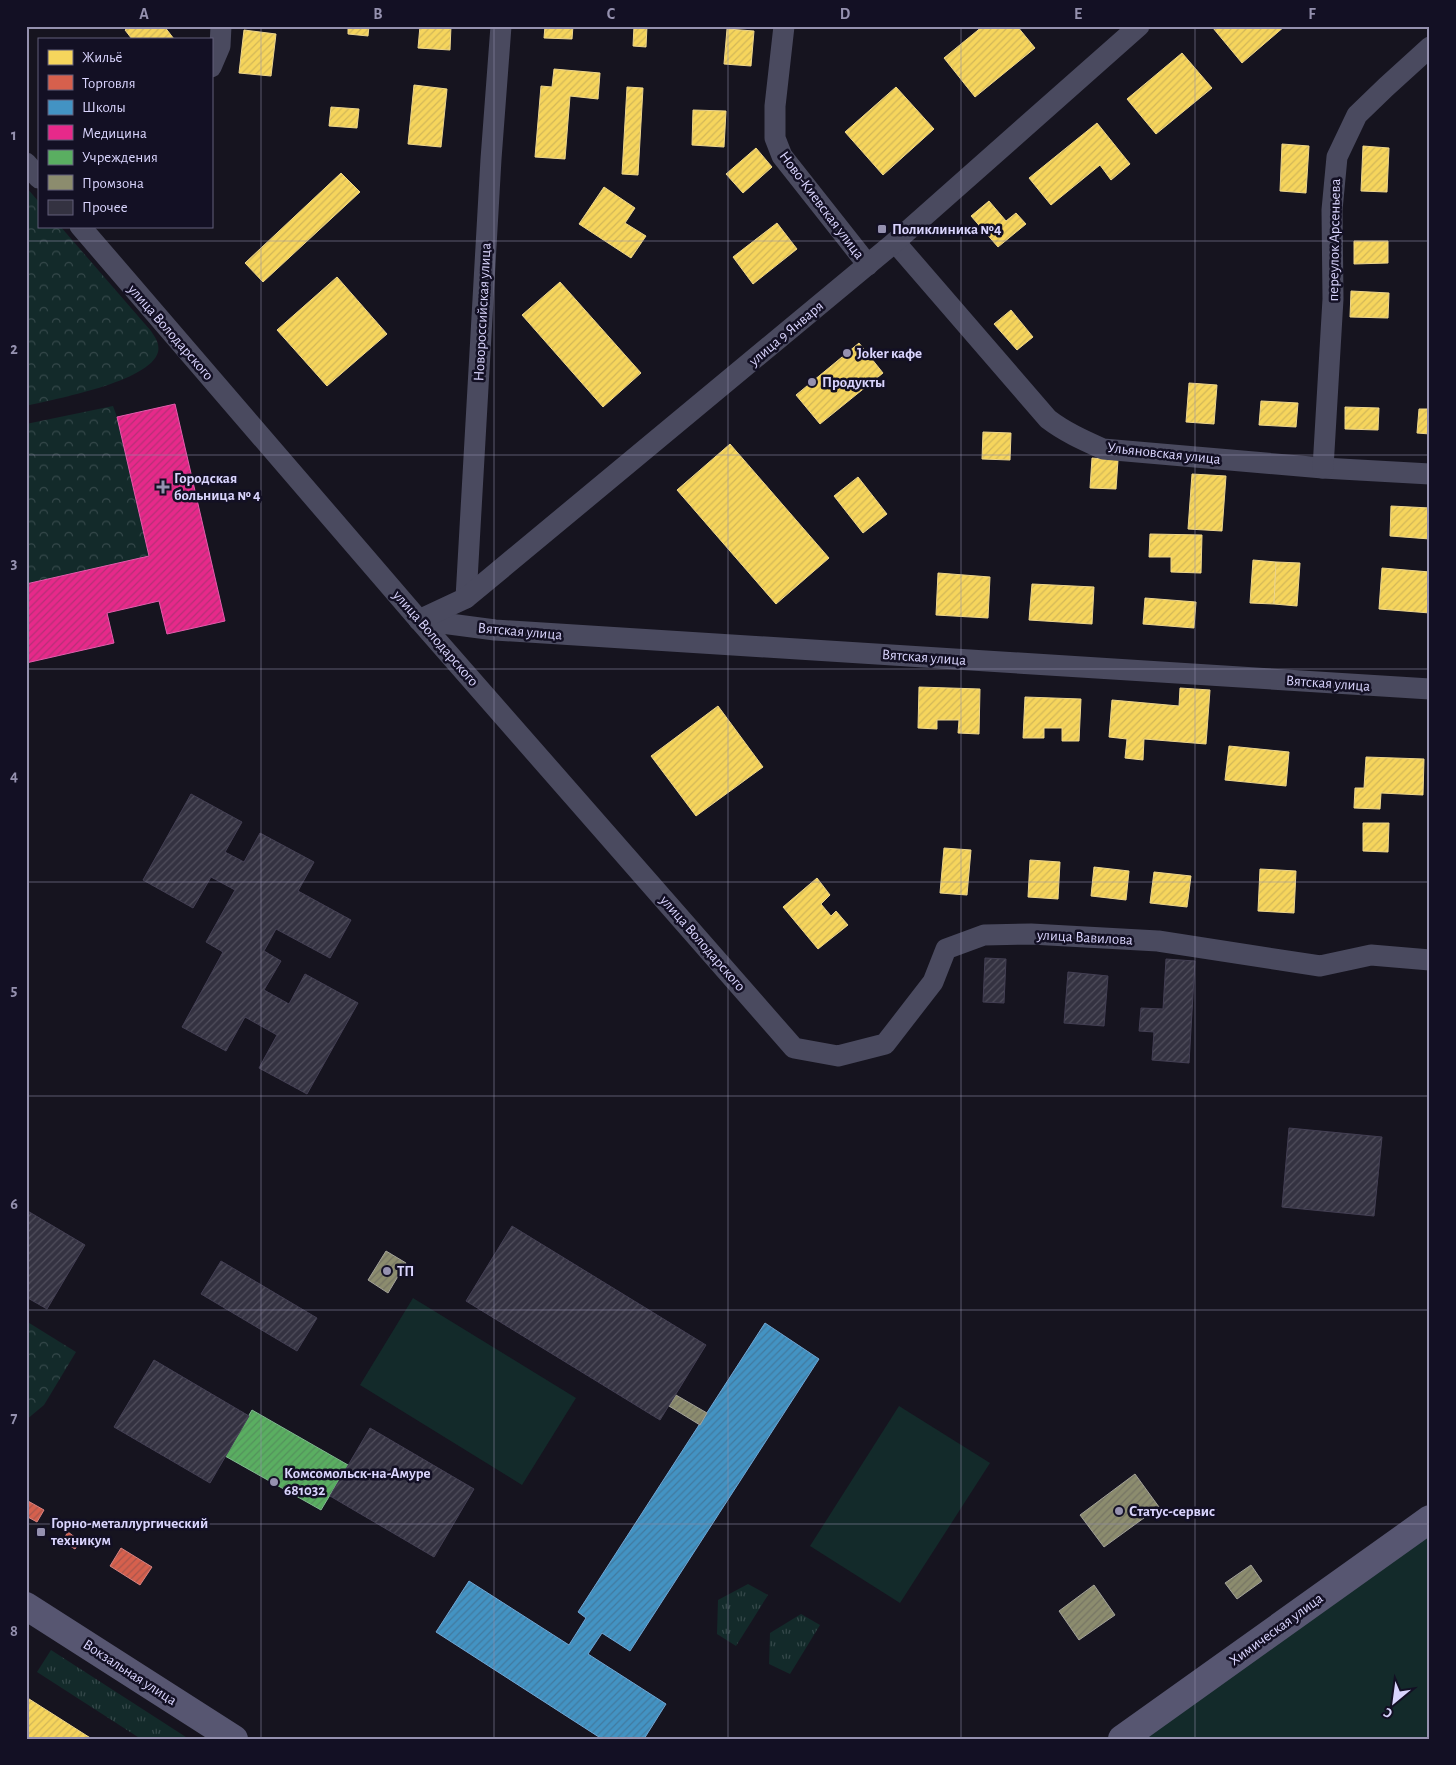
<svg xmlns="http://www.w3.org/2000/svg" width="1456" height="1765" font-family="'Alegreya Sans',sans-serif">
  <defs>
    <pattern id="grass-tufts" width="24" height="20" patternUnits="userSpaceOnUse" patternTransform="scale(1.25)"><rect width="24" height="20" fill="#132a2a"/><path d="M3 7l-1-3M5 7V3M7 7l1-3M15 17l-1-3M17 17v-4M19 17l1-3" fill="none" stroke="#35484a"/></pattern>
    <pattern id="forest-crowns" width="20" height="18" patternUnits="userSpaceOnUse" patternTransform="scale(1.25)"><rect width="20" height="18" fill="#132a2a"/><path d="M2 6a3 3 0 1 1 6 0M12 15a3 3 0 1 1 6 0" fill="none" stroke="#35484a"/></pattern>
    <pattern id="homes-hatch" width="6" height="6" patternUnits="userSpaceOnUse" patternTransform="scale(1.25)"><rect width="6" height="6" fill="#f6d55c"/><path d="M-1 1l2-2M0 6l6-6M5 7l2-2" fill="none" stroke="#d2b759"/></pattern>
    <pattern id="shops-hatch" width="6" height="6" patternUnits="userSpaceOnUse" patternTransform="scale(1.25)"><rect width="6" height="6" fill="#d6604d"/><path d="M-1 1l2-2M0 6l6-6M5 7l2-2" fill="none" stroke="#a9564d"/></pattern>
    <pattern id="schools-hatch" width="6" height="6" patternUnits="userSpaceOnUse" patternTransform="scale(1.25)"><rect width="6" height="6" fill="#4393c3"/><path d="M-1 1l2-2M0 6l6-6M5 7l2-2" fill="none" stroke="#427a9f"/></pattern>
    <pattern id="health-hatch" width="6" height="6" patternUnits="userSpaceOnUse" patternTransform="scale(1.25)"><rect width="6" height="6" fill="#e7298a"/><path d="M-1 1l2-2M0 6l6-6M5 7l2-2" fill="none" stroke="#b53077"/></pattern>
    <pattern id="public-hatch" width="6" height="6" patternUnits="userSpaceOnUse" patternTransform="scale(1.25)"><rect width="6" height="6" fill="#5aae61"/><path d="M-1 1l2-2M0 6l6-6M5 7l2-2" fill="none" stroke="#54925c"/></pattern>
    <pattern id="industry-hatch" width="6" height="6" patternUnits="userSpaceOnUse" patternTransform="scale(1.25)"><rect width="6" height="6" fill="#8c8c6e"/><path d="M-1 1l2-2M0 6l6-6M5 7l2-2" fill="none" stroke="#767564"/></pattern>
    <pattern id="building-hatch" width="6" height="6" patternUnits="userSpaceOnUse" patternTransform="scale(1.25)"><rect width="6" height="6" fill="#343241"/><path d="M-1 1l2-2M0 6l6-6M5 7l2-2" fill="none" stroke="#514f5d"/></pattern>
  </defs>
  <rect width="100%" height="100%" fill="#16141f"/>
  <!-- grass -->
  <g fill="url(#grass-tufts)">
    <polygon points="748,1584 768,1595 736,1646 717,1634 718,1600"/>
    <polygon points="801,1614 820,1625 790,1674 769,1664 770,1633"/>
    <polygon points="51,1650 189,1739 141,1739 37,1672"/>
  </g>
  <!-- forest -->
  <g fill="url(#forest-crowns)">
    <path d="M26,187l13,15v24h21l91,105c4,6 9,13 7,21 -8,30 -104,47 -132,54z"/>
    <polygon points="113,406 117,417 149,556 26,584 26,424"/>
    <polygon points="26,1321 76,1352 44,1405 26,1420"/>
  </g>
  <!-- park -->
  <g fill="#132a2a">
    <polygon points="413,1298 576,1398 522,1485 360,1385"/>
    <polygon points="899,1406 990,1463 900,1603 810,1546"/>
    <polygon points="1430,1519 1430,1739 1122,1739"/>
  </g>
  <!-- homes -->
  <g fill="url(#homes-hatch)" stroke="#edd58c">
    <polygon points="130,26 164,26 174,39 132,39 125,30"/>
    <polygon points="348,26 369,26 368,36 348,34"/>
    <polygon points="420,26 451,26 450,50 418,48"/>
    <polygon points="545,26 573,26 572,39 544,38"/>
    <polygon points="634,26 647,26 646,47 633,46"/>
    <polygon points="983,26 1017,26 1035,48 975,97 944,58"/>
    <polygon points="1214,26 1285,26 1242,63 1213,28"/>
    <polygon points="727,29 754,31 751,66 724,64"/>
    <polygon points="244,30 276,34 271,76 239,73"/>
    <polygon points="1182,53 1212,88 1156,134 1127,99"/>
    <polygon points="554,69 600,73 598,99 570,96 565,159 535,157 541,86 552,87"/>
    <polygon points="414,85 447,89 441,147 408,144"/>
    <polygon points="627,87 643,88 638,175 622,174"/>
    <polygon points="896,87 934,129 883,175 845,132"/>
    <polygon points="331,107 359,109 357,128 329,126"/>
    <polygon points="693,110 726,111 724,147 692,145"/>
    <polygon points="1097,123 1130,164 1111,180 1100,165 1051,205 1029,178"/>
    <polygon points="1282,144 1309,146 1306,193 1280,191"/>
    <polygon points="1363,146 1389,148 1387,192 1361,191"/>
    <polygon points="756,148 772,167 743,193 726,174"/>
    <polygon points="341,173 360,192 263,282 245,263"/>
    <polygon points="604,187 635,208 625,223 646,236 631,258 579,224"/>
    <polygon points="989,201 1006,221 1016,213 1026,224 998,247 971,216"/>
    <polygon points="777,223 797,249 753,284 733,257"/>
    <polygon points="1354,241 1388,241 1388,263 1354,264"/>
    <polygon points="337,277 387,334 327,386 277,330"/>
    <polygon points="560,282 641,373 603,407 522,315"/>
    <polygon points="1351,291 1389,293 1388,318 1350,317"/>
    <polygon points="1011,310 1033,337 1017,350 994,324"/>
    <polygon points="859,343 883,373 820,424 796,395"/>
    <polygon points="1189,383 1217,385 1214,424 1186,422"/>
    <polygon points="1261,401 1298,403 1296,427 1259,425"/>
    <polygon points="1345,407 1379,408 1378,430 1345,429"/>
    <polygon points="1419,409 1430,409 1430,434 1417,433"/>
    <polygon points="983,432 1011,433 1010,460 982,459"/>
    <polygon points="730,444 829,558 776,604 677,490"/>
    <polygon points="1092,458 1118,460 1116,489 1090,488"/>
    <polygon points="1192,474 1226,476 1222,531 1188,529"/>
    <polygon points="858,477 887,514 863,533 834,496"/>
    <polygon points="1391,506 1430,508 1430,539 1390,536"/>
    <polygon points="1150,534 1202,535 1201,573 1171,572 1171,557 1149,557"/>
    <polygon points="1253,560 1276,562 1274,604 1250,603"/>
    <polygon points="1276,562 1300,563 1297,606 1274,604"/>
    <polygon points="1382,568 1430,572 1430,613 1379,609"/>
    <polygon points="938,573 990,577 988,618 936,615"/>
    <polygon points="1032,584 1094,587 1092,624 1029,620"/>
    <polygon points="1145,598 1196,602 1194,628 1143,624"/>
    <polygon points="919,687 980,689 979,734 958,733 959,720 937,720 937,729 918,728"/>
    <polygon points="1180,688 1210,690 1206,744 1144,739 1143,760 1125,758 1127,739 1109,737 1112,700 1179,706"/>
    <polygon points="1025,697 1081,699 1079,741 1062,741 1062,728 1044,728 1044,738 1023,738"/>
    <polygon points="718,706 763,767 696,816 651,756"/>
    <polygon points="1229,746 1289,752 1286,786 1225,780"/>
    <polygon points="1366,757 1424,759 1423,795 1381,793 1380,809 1354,808 1355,788 1364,788"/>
    <polygon points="1363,823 1389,823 1388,852 1363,851"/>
    <polygon points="944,848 971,850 967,895 940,893"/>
    <polygon points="1030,860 1060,862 1058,899 1028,897"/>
    <polygon points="1094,867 1129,871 1126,900 1091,896"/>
    <polygon points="1260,869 1296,871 1294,913 1258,911"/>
    <polygon points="1154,872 1191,876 1187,907 1150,903"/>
    <polygon points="817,878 830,895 821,904 831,916 836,911 848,925 818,949 783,907"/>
    <polygon points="26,1697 92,1739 26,1739"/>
  </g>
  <!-- shops -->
  <g fill="url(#shops-hatch)" stroke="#d78382">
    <polygon points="28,1501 44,1510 37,1522 26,1516 26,1504"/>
    <polygon points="68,1532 80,1541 75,1549 62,1541"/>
    <polygon points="121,1548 152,1567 140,1585 110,1566"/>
  </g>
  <!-- schools -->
  <polygon fill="url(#schools-hatch)" stroke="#70a6d4" points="765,1323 819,1359 630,1651 602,1633 588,1654 666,1704 644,1739 602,1739 436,1632 469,1581 569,1645 586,1618 578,1612"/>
  <!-- health -->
  <polygon fill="url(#health-hatch)" stroke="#e35cac" points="175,404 225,621 167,634 159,601 107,613 114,643 26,663 26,584 149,556 117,417"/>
  <!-- public -->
  <polygon fill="url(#public-hatch)" stroke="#80b990" points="252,1410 348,1465 321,1510 225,1456"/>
  <!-- industry -->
  <g fill="url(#industry-hatch)" stroke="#a3a299">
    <polygon points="386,1251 406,1263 388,1293 368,1280"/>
    <polygon points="676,1395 707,1413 700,1425 669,1406"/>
    <polygon points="1135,1474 1159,1507 1104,1547 1080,1515"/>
    <polygon points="1251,1565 1262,1581 1237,1599 1225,1583"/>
    <polygon points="1094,1585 1115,1615 1079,1640 1059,1611"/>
  </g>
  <!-- building -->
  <g fill="url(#building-hatch)" stroke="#433f53">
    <polygon points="191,794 242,822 225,852 244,862 260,833 314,862 298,891 351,920 330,958 276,929 264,951 281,961 264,990 289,1004 305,974 358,1003 307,1094 259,1068 277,1035 245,1017 226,1051 182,1027 223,952 206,942 235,890 211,877 193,908 143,880"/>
    <polygon points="985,958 1006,959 1004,1003 983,1002"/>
    <polygon points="1166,959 1195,961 1189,1063 1152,1060 1154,1032 1139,1031 1141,1008 1163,1009"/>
    <polygon points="1068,972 1108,976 1104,1026 1064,1023"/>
    <polygon points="1289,1128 1382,1137 1374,1216 1282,1207"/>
    <polygon points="26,1210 85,1245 47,1309 26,1297"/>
    <polygon points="512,1226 706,1345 660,1420 466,1301"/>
    <polygon points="221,1261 317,1318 297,1351 201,1294"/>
    <polygon points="154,1360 249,1416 210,1483 114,1427"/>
    <polygon points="370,1428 474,1489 434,1557 330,1496"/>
  </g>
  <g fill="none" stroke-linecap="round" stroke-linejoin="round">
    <!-- street -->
    <g stroke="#4a4a5f" stroke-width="21">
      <polyline points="784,26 775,106 775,138 782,156 868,265"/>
      <polyline points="211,67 220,46 221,26"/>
      <polyline points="26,163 39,178"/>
      <polyline points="80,226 419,620 794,1048 838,1056 885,1044 933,982 946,949 984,935 1031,934 1158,941 1320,966 1371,955 1430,960"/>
      <path d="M895,242l153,177c17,13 35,21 55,30l220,19 107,6"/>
      <polyline points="1323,468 1333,299 1332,210 1337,157 1357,115 1386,87 1430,47"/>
      <polyline points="466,598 491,159 501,26"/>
      <polyline points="419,620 495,630 1430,689"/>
      <polyline points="419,620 466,598 895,242 1139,26"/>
    </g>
    <!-- secondary -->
    <g stroke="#575671" stroke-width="28">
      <polyline points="26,1606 234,1739"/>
      <polyline points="1122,1739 1430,1519"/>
    </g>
  </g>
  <!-- grid -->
  <path fill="none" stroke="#9591af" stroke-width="1" stroke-opacity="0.55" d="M261,26v1713M494,26v1713M728,26v1713M961,26v1713M1195,26v1713M26,241h1404M26,455h1404M26,669h1404M26,882h1404M26,1096h1404M26,1310h1404M26,1524h1404"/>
  <!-- markers -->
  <g fill="#9591af" stroke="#131024" stroke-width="2">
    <rect x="877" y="224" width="10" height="10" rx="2.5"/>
    <circle cx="847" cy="353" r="5"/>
    <circle cx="812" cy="382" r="5"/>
    <path d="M160.5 479.5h5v5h5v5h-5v5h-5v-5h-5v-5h5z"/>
    <circle cx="387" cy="1271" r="5"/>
    <circle cx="274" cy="1482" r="5"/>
    <circle cx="1119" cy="1511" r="5"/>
    <rect x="36" y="1527" width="10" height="10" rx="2.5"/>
  </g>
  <g text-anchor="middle" stroke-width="5" stroke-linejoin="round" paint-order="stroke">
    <!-- street labels -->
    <g font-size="15" fill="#d9d4fd" stroke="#131024">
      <text transform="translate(822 205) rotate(53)" y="5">Ново-Киевская улица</text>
      <text transform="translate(1334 240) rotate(-89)" y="5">переулок Арсеньева</text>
      <text transform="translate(482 312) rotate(-87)" y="5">Новороссийская улица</text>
      <text transform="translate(171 332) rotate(49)" y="5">улица Володарского</text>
      <text transform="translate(786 333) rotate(-40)" y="5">улица 9 Января</text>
      <text transform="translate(1164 453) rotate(6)" y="5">Ульяновская улица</text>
      <text transform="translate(520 631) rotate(5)" y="5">Вятская улица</text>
      <text transform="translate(436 638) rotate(49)" y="5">улица Володарского</text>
      <text transform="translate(924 657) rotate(4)" y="5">Вятская улица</text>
      <text transform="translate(1328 683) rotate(4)" y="5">Вятская улица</text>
      <text transform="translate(1085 937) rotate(3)" y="5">улица Вавилова</text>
      <text transform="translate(703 943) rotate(49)" y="5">улица Володарского</text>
      <text transform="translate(1276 1629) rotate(-36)" y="5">Химическая улица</text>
      <text transform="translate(130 1672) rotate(33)" y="5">Вокзальная улица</text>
    </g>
    <!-- poi labels -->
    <g font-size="15" font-weight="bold" fill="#d9d4fd" stroke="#131024" text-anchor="start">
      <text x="892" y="234">Поликлиника №4</text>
      <text x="857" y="358">Joker кафе</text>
      <text x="822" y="387">Продукты</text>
      <text x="174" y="483">Городская<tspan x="174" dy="17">больница № 4</tspan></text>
      <text x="397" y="1276">ТП</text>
      <text x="284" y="1478">Комсомольск-на-Амуре<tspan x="284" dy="17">681032</tspan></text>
      <text x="1129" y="1516">Статус-сервис</text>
      <text x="51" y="1528">Горно-металлургический<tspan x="51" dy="17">техникум</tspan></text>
    </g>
  </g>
  <!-- border -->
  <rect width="1456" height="1765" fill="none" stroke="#131024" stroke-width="55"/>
  <!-- legend -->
  <rect x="38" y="38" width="175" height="190" fill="#131024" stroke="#625e7b"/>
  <rect x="48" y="50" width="25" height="15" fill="#f6d55c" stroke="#625e7b"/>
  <text x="82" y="62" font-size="15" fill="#d9d4fd">Жильё</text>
  <rect x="48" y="75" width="25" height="15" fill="#d6604d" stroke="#625e7b"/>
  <text x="82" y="88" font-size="15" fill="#d9d4fd">Торговля</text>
  <rect x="48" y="100" width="25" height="15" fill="#4393c3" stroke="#625e7b"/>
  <text x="82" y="112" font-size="15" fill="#d9d4fd">Школы</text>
  <rect x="48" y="125" width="25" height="15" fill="#e7298a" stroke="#625e7b"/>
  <text x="82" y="138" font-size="15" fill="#d9d4fd">Медицина</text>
  <rect x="48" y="150" width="25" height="15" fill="#5aae61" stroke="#625e7b"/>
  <text x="82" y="162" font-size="15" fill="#d9d4fd">Учреждения</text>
  <rect x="48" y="175" width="25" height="15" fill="#8c8c6e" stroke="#625e7b"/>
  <text x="82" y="188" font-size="15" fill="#d9d4fd">Промзона</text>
  <rect x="48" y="200" width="25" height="15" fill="#343241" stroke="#625e7b"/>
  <text x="82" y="212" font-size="15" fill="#d9d4fd">Прочее</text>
  <!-- north arrow -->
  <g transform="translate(1394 1702) rotate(209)" stroke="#131024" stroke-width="4" paint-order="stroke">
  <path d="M0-4L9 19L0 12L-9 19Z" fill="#d9d4fd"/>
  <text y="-8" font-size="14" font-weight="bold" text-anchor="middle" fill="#d9d4fd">С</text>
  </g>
  <rect x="28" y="28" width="1400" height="1710" fill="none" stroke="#9591af" stroke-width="2"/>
  <g font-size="16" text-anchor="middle" font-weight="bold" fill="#9591af">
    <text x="144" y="19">A</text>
    <text x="378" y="19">B</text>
    <text x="611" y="19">C</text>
    <text x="845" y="19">D</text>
    <text x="1078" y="19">E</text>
    <text x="1312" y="19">F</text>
    <text x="14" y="140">1</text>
    <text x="14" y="354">2</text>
    <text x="14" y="568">3</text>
    <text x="14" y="781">4</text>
    <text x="14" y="995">5</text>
    <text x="14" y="1209">6</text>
    <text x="14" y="1423">7</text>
    <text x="14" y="1636">8</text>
  </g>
</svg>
